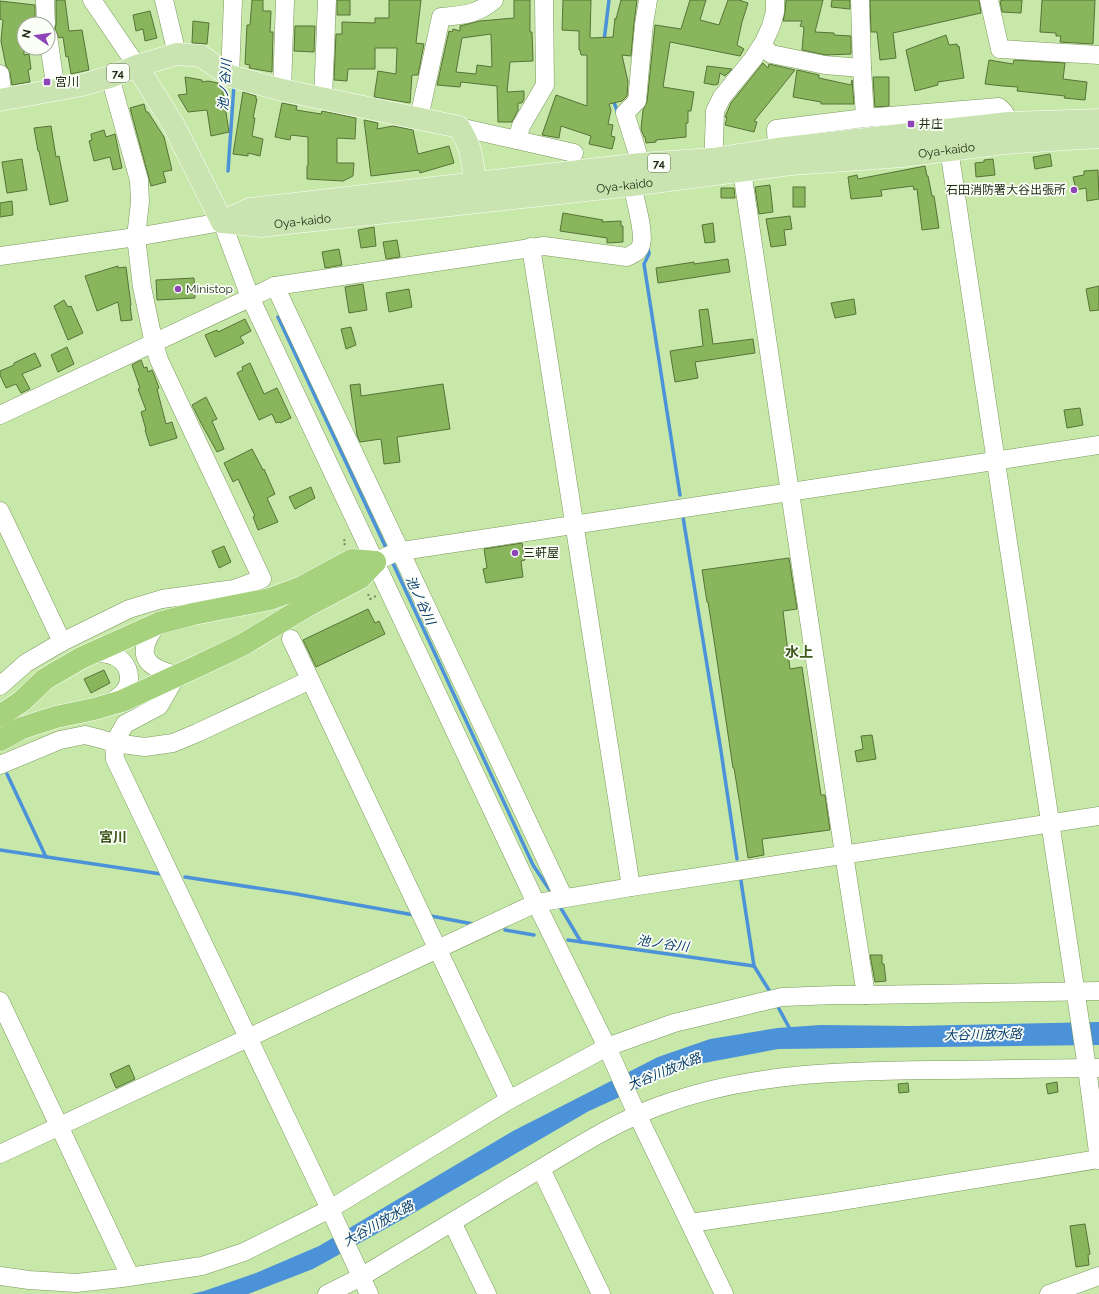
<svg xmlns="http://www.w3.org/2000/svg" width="1099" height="1294" font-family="Raleway,'Noto Sans JP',sans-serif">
  <rect width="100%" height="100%" fill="#c7e8a8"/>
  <!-- water -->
  <polygon fill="#4c92d9" points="1099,1022 1099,1045 778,1049 704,1063 668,1075 589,1111 405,1218 313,1269 248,1294 191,1294 204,1291 256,1273 319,1246 513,1131 658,1057 710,1039 777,1028 821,1025 910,1026"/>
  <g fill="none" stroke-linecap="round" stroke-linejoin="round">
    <!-- stream -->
    <g stroke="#4c92d9" stroke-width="3.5">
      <polyline points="604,41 609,0"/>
      <polyline points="613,99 618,114"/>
      <polyline points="228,171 234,85"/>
      <polyline points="648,247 649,254 644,264 680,495"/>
      <polyline points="278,317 387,550"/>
      <polyline points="683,517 721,751 737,859"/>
      <polyline points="391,559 533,865 549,889"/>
      <polyline points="7,774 46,857"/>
      <polyline points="0,850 161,874"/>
      <polyline points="185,877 296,894 414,915"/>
      <polyline points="741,881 754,966 772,995"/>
      <polyline points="559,905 581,942"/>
      <polyline points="431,916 473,924"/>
      <polyline points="505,930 534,935"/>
      <polyline points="568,940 754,966"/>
      <polyline points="778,1007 791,1031"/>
    </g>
  </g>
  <!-- building -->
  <g fill="#89b55c" stroke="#567337" fill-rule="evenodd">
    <polygon points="56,0 65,0 69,31 82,30 89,70 71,74 68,56 66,57 63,37 59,38 55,29 56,24"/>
    <polygon points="252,0 263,0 263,11 271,11 270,32 273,32 272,72 249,68 250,65 245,64 247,25 250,25"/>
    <rect x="337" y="0" width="13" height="15"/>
    <polygon points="389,0 421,0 416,43 424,44 418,75 412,75 410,103 374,97 378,71 396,74 397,48 375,48 375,69 348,69 347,81 334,80 336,34 342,34 342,22 375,23 375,18 389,18"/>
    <path d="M514,0h16v32h2l1,29 -23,1 -3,30 17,-1v8l-2,4h-4v7l-6,12h-14l-1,-36 -36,-4 -1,5 -23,-2 12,-54 3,1 1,-3 7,2v-5l20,-5 34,-3zM491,34l1,33 -15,-2 -1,9 -20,-2 6,-34z"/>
    <polygon points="563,0 591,0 590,38 613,37 615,18 616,19 621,0 637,0 634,23 631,56 622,55 628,82 627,96 622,101 609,104 611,110 608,124 613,125 611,136 615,137 612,149 589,144 591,136 561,126 559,138 542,135 556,95 587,106 587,55 581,55 580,50 579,50 579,31 562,30"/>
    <polygon points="690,0 706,0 700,20 719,25 728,0 739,0 748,3 742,22 737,45 744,49 740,56 670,42 663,87 694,92 691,111 688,111 688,123 686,123 686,137 656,140 656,142 646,143 645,137 644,137 641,129 643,110 647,102 655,25 681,29"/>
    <polygon points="786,0 823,0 815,32 834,33 834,35 851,36 851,54 826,55 802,50 804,27 800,26 802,21 783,21 785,12"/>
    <polygon points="832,0 850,0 850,9 831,7"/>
    <polygon points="870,0 979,0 981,13 893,33 896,58 880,60 877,32 871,32"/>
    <polygon points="1004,0 1022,0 1021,13 1002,12 1000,1"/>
    <polygon points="1042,0 1095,0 1093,44 1060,42 1061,36 1056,36 1056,33 1040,32"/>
    <polygon points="0,1 35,5 35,22 24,21 24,55 29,54 31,69 28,70 30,82 12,85 10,73 6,66 1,41 3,20 0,19"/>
    <polygon points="150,11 157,38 145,41 143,29 136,31 133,15"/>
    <polygon points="193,21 209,23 207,44 192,43"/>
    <polygon points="295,26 315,26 314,52 294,51"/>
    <polygon points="946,35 949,45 957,44 958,47 959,46 964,78 938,82 938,85 915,91 906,50"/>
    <polygon points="989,60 1013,64 1014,60 1065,63 1063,79 1087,82 1085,100 1064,98 1065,96 1017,91 1018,87 1003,86 985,84"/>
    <polygon points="763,63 768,68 769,64 795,70 754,121 757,122 754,132 725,125 727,117 725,117 731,103"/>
    <polygon points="707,66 715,67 732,69 725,76 720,73 718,84 714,85 704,83"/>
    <polygon points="797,70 819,75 819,78 851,85 852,80 854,104 821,104 821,102 793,97"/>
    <polygon points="185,77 202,80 202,82 208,81 218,83 222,86 229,132 211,136 207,110 188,112 178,95 187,94"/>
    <polygon points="873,77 889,77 889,106 875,107"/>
    <polygon points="243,92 256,96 256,99 257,99 253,118 255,118 252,136 263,139 260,156 248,153 248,156 233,154"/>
    <polygon points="282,103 297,106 296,110 321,114 322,111 356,118 355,139 337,138 337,163 354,163 353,176 343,181 307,179 307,166 308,166 308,137 291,135 290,140 275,137"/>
    <polygon points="144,104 146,112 148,112 164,137 172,170 163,172 166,182 151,186 130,108"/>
    <polygon points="364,120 378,123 377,129 393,126 413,130 418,154 449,146 454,163 420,173 419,170 371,176"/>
    <polygon points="51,126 56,157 59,156 68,201 50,205 39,151 38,151 34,128"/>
    <polygon points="104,130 106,137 115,134 122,168 113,170 110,157 94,161 89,141 92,140 91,134"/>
    <polygon points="1050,154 1052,166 1035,169 1033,157"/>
    <polygon points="22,159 27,190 7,193 2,162"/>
    <polygon points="993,159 995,175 976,177 975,163 984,162 984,160"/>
    <polygon points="925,166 927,176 928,176 932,196 934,196 939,228 922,230 917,189 914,190 913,186 881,190 882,196 851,199 848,177 857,175 858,179"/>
    <polygon points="1098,170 1099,199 1087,201 1086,188 1076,190 1073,177 1084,175 1084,171"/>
    <polygon points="770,185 773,212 759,214 755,187"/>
    <rect x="793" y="187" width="12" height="20"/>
    <polygon points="721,188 734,188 735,198 721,198"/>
    <polygon points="12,201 13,215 0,217 0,203"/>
    <polygon points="563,213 603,220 602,222 621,221 621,226 623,226 623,242 607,243 607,238 560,231"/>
    <polygon points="790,216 792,229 784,230 786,245 771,247 766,219"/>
    <polygon points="713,223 715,242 705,243 702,225"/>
    <polygon points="374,227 376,246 361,248 358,230"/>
    <polygon points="397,240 400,257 386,259 383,242"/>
    <polygon points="339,249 342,265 325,268 322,252"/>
    <polygon points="728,259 730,272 658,283 656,268 694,262 694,264"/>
    <polygon points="118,266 118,268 126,267 131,305 130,305 132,320 121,321 118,302 97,311 85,276"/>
    <polygon points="194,278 195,298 157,300 156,280"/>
    <polygon points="363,284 367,310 349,313 345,287"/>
    <polygon points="1099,286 1099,310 1090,311 1086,289"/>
    <polygon points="409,289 412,307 389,312 386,293"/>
    <polygon points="854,299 856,314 835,318 831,303"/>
    <polygon points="64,300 68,307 71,306 83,333 68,340 54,306"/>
    <polygon points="708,309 713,344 753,339 755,353 695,362 698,378 675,382 670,351 703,346 699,310"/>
    <polygon points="245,319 251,331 240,337 244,343 215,357 205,335 217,330 218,332"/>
    <polygon points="351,327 356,345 346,349 341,329"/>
    <polygon points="67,347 74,364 58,372 51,355"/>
    <polygon points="35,353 41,366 22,374 30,389 21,393 16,384 6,388 0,375 0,371 14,365 14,363"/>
    <polygon points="141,360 144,368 147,367 148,372 152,370 153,372 159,388 157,389 166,424 172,422 177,438 150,446 145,430 146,430 141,412 146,410 138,389 140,388 132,365"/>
    <polygon points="250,363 264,394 277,388 291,418 280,423 279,422 276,423 272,414 259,420 237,373 243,370 242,367"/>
    <polygon points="360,384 361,396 443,384 450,429 397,437 400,462 384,464 381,439 360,442 357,435 350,385"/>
    <polygon points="206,397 217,419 212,421 224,449 217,452 202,425 192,405"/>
    <polygon points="1080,408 1083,425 1067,428 1064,410"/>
    <polygon points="252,449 263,470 264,469 275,494 267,498 278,522 258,530 253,517 255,516 238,479 233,482 224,463"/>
    <polygon points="311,487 315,498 295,509 289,497"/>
    <polygon points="522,543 525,560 521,561 523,577 486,583 483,569 487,568 484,549"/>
    <polygon points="224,546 231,562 219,568 212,551"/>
    <polygon points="789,558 797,609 783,611 790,669 802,667 821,795 825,795 830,830 762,839 764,855 748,858 740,805 734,768 733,768 714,640 708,602 707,602 702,570"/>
    <polygon points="368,609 375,623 379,621 385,634 316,667 303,640"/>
    <polygon points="104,670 110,683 91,693 84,679"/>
    <polygon points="872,735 876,759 857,762 855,751 863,749 861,736"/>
    <polygon points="870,955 882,955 882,964 884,964 886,981 875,982"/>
    <polygon points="129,1065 135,1079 116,1088 110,1074"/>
    <polygon points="1057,1082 1058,1092 1048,1094 1046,1084"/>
    <polygon points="908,1083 909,1092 899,1093 898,1084"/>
    <polygon points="1085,1224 1090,1254 1088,1255 1089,1265 1076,1267 1070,1226"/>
  </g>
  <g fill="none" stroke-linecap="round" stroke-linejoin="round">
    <defs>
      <g id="minor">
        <polyline points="45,0 46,24"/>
        <polyline points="92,0 137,66"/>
        <polyline points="164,0 177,54"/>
        <polyline points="860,0 862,68 865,118"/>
        <polyline points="989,0 1000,49 1099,55"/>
        <polyline points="48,36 56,91"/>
        <polyline points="762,45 771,54 825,65 862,68"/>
        <polyline points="0,74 3,99"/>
        <polyline points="230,76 233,0"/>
        <polyline points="282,90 285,0"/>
        <polyline points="323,99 327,0"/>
        <path d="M419,118l22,-101c21,-2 36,-2 53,-17"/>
        <polyline points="459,127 517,140 521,126 545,85 544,0"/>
        <polyline points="517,140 574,153"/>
        <polyline points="777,149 776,129 865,118 999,107 1004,112 1009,123"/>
        <polyline points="949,149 1087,1068 1099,1160"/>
        <polyline points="641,164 625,113 637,101 644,24 648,0"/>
        <polyline points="742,171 844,854 866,995"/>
        <polyline points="713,172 715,111 722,97 753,59 764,42 771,26 775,12 775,0"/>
        <polyline points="531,247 631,887"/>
        <polyline points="0,256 136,237 222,222 250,297 536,903 607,1047 635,1110 724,1294"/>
        <polyline points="275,286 564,898"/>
        <path d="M0,415l275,-129 269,-40 83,11c6,-3 12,-5 14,-12 4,-12 -6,-46 -9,-60"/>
        <polyline points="0,511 62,642"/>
        <polyline points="375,562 394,553 402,551 1099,445"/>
        <path d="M159,623c-4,5 -9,10 -11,16 -12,24 11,32 29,36l-18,31 -34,18 -11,19 1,16 215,450 39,85"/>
        <polyline points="291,639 509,1100"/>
        <path d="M92,653c7,0 15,0 22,3 13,5 19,20 12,33 -4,7 -11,10 -17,14"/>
        <polyline points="0,686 26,663 62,642 129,609 162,599 234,589 262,579 159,360 154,344 142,287 136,237 140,202 139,180 110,77"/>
        <polyline points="0,765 60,740 85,735 101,739 114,743 145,747 173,743 197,733 310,680"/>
        <polyline points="0,1001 130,1276"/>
        <polyline points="0,1154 536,903 631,887 1099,816"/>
        <polyline points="541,1169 601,1294"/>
        <polyline points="452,1222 487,1294"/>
        <polyline points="690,1223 829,1203 1099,1159"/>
        <polyline points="0,1276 29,1280 76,1283 122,1278 202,1266 244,1252 330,1209 509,1100 607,1047 674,1023 782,997 835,995 866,995 1099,991"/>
        <path d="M327,1294l34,-17c56,-34 113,-68 169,-102 42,-25 83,-52 129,-69 88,-33 181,-35 273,-36 55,0 111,-2 166,-2"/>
        <polyline points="1049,1294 1099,1276"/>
      </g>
      <g id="major">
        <polyline points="137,66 174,126 222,222"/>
        <path d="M0,100l82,-15 28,-8 27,-11 40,-12 24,2 29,20 52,14 177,37c13,21 13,31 16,56"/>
        <polyline points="222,222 250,209 641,164 713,159 777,149 945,130 1009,123 1099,120"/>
        <path id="s1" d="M223,222l38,4 371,-41 159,-21 112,-8 102,-13 94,-6"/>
      </g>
      <g id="highway">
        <polyline points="0,716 22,701 45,679 81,658 159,623 193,614 270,599 302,587 352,560 375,562"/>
        <polyline points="0,740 22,728 56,717 94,709 122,701 198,666 244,644 305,607 360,578 375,562"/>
      </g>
    </defs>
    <!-- minor casing -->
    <use href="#minor" stroke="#7b995d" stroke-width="19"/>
    <!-- major casing -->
    <use href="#major" stroke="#fff" stroke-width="23"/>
    <!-- highway casing -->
    <use href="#highway" stroke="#fff" stroke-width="23"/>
    <!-- path -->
    <g stroke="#72885c" stroke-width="2" stroke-dasharray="2 3" stroke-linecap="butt">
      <polyline points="345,545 343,541 347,538"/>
      <polyline points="368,594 370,599 376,596"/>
    </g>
    <!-- minor -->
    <use href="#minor" stroke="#fff" stroke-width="18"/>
    <!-- major -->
    <use href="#major" stroke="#cae4b1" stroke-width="22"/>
    <!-- highway -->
    <use href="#highway" stroke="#a7d27d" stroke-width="22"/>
  </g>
  <!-- markers -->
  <g fill="#8c44b7" stroke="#fafef7" stroke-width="1.5">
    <rect x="43" y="78" width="8" height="8" rx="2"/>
    <rect x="907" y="120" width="8" height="8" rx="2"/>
    <circle cx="1074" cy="190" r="4"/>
    <circle cx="178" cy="289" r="4"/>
    <circle cx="515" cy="553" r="4"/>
  </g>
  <g text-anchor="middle" stroke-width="3.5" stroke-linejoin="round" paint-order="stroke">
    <!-- shield labels -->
    <g fill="#fafef7" stroke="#616a57" stroke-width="1">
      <rect x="107" y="64" width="22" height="18" rx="3"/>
      <rect x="648" y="154" width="22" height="18" rx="3"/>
    </g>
    <g font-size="11" font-weight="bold" fill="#1f2b12">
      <text x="118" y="77">74</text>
      <text x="659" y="167">74</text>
    </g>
    <!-- poi labels -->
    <g font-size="12" fill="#1f2b12" stroke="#fafef7" text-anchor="start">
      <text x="55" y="86">宮川</text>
      <text x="919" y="128">井庄</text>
      <text x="1066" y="194" text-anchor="end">石田消防署大谷出張所</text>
      <text x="186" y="293">Ministop</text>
      <text x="523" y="557">三軒屋</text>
    </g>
    <!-- street labels -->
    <g font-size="12" fill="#1f2b12" stroke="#fafef7">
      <text dy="4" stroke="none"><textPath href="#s1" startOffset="728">Oya-kaido</textPath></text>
      <text dy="4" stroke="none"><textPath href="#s1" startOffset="404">Oya-kaido</textPath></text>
      <text dy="4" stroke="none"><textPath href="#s1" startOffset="80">Oya-kaido</textPath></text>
    </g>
    <!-- water labels -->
    <g font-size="13" font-style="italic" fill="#083d6b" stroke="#fafef7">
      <text transform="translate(224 85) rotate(-86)" y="5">池ノ谷川</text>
      <text transform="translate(421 600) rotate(65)" y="5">池ノ谷川</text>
      <text transform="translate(663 943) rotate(8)" y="5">池ノ谷川</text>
      <text transform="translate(983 1034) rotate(-1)" y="5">大谷川放水路</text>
      <text transform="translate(664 1071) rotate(-22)" y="5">大谷川放水路</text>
      <text transform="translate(378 1223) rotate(-29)" y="5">大谷川放水路</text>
    </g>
    <!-- quarter labels -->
    <g font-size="14" font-weight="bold" fill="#3d581d" stroke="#fafef7">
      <text x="799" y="657">水上</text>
      <text x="113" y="842">宮川</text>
    </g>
  </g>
  <!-- north arrow -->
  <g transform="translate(36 36) rotate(283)"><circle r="19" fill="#fafef7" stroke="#a2aa9b"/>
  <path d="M0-3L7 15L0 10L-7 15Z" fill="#8c44b7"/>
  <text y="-6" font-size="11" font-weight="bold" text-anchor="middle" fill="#1f2b12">N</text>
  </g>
</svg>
